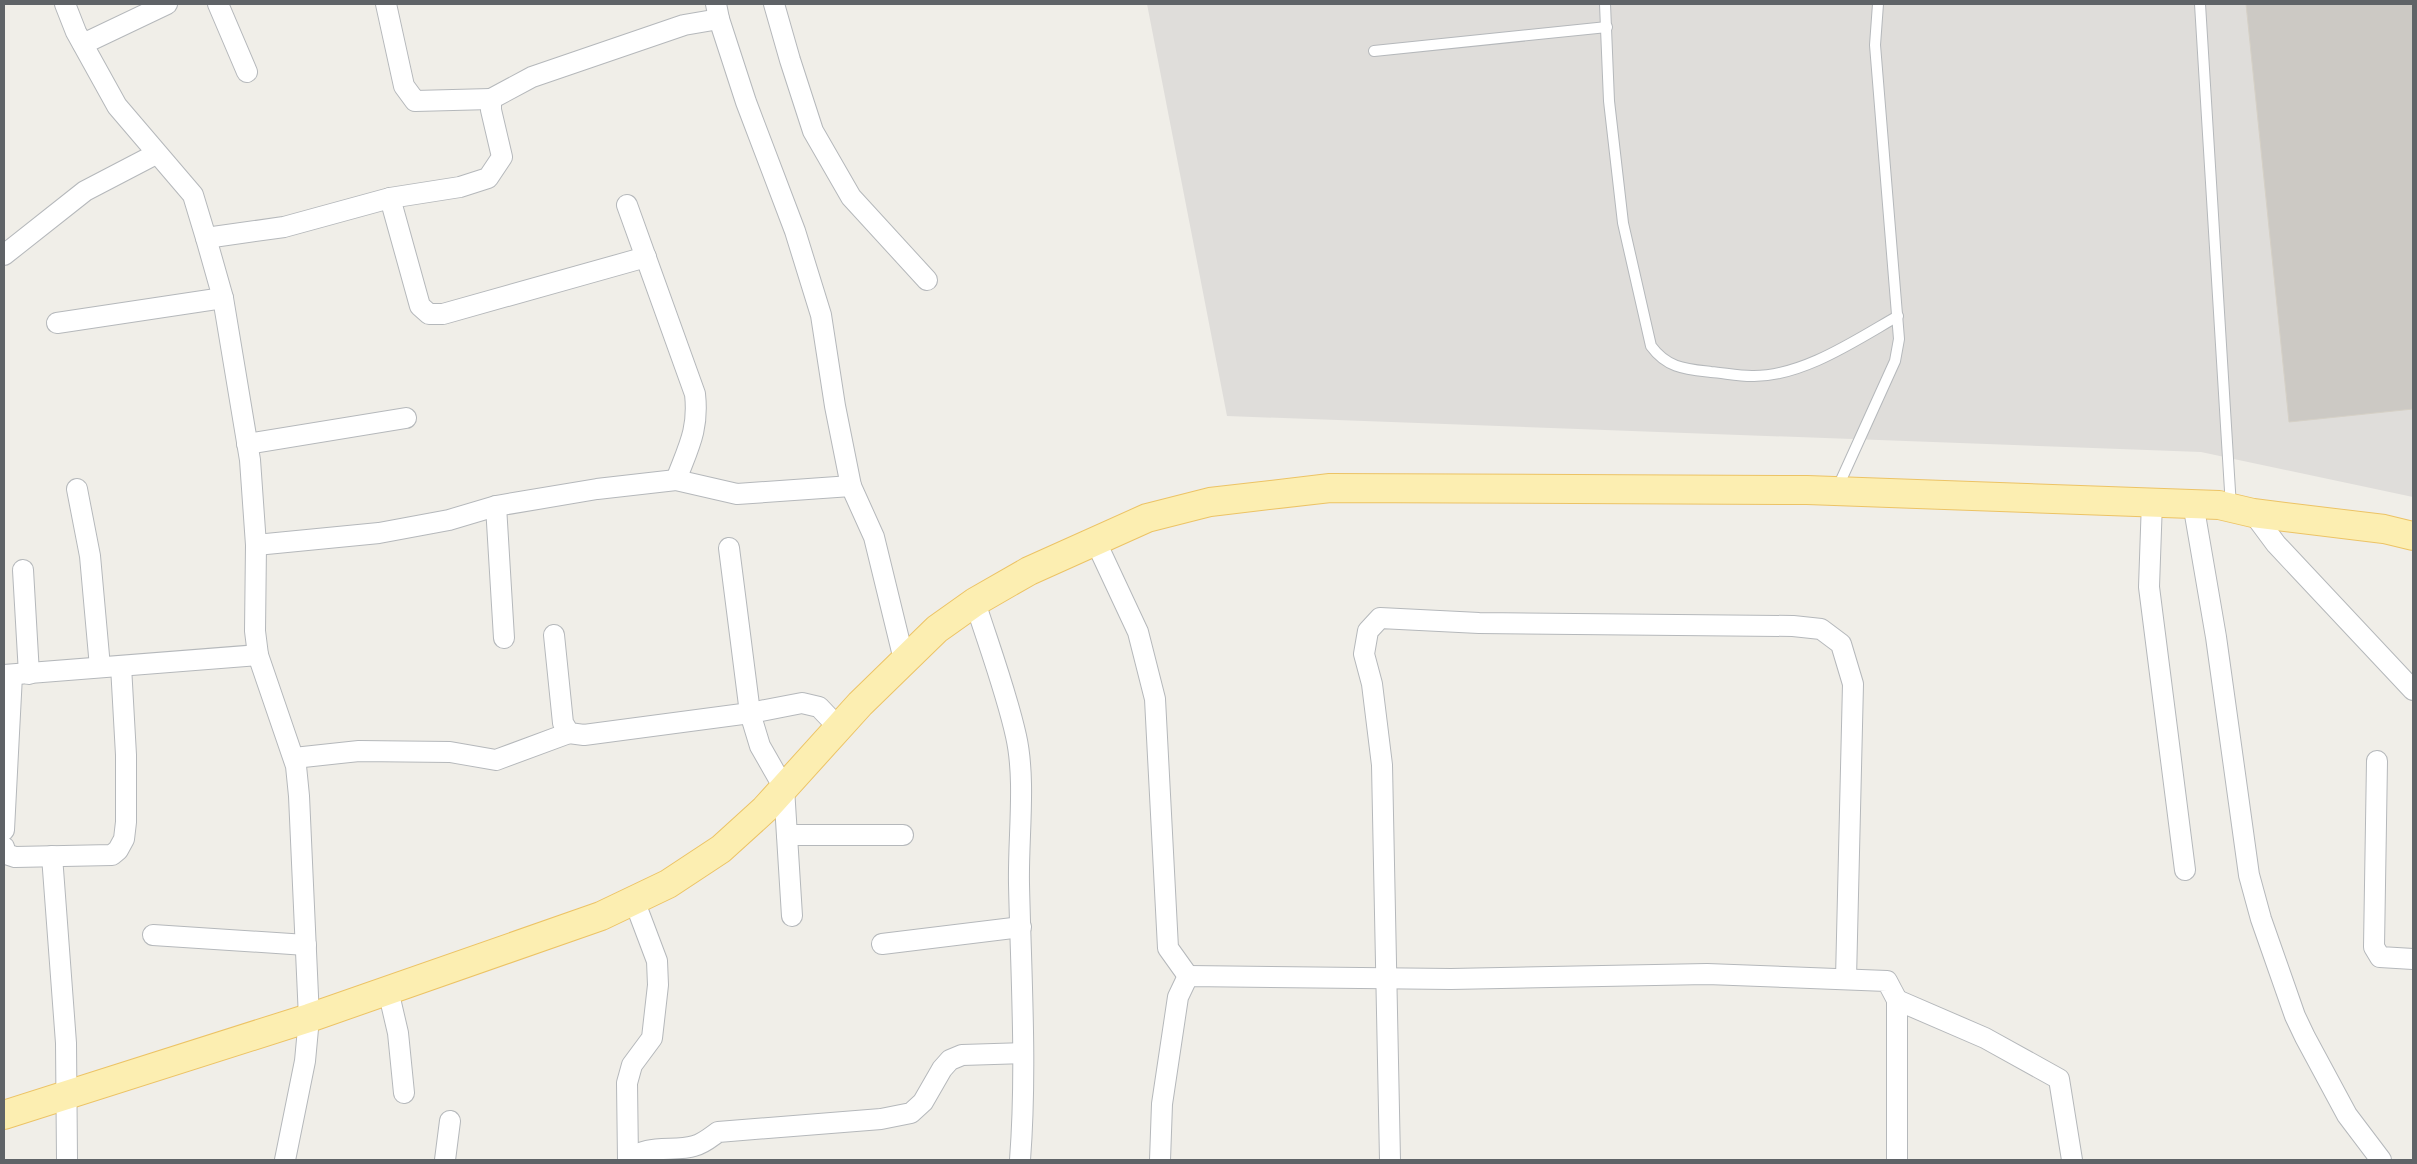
<svg xmlns="http://www.w3.org/2000/svg" width="2417" height="1164" font-family="'DM Sans',sans-serif">
  <rect width="100%" height="100%" fill="#f0eee8"/>
  <!-- industrial -->
  <polygon fill="#dfddda" points="1147,4 2413,4 2413,497 2201,452 1227,416"/>
  <!-- building -->
  <polygon fill="#ccc9c4" stroke="#d5d0c6" points="2246,4 2413,4 2413,409 2289,422"/>
  <g fill="none" stroke-linecap="round" stroke-linejoin="round">
    <defs>
      <g id="service">
        <path d="M1605,4l4,97 14,122 28,123c16,22 34,23 60,26 13,1 27,4 41,4 50,1 104,-36 146,-60"/>
        <polyline points="2200,4 2231,507"/>
        <polyline points="1374,51 1607,27"/>
        <polyline points="1837,489 1895,361 1899,339 1875,45 1878,4"/>
      </g>
      <g id="minor">
        <polyline points="65,4 76,32 117,106 193,195 206,238 223,298 250,460 256,545 255,631 258,655 296,766 299,796 309,1018 305,1061 285,1160"/>
        <polyline points="218,4 247,72"/>
        <polyline points="386,4 404,86 415,101 491,99"/>
        <polyline points="716,4 719,19 746,102 795,231 821,315 835,406 851,486 874,537 904,660"/>
        <polyline points="774,4 790,60 813,131 851,197 927,280"/>
        <polyline points="83,44 167,4"/>
        <polyline points="390,198 420,306 429,314 443,314 646,257"/>
        <path d="M627,205l68,189c4,36 -7,54 -19,86"/>
        <polyline points="206,238 284,227 390,198 460,187 488,178 502,157 491,110 491,99 532,77 684,25 719,19"/>
        <polyline points="4,255 85,191 156,154"/>
        <polyline points="57,323 223,298"/>
        <polyline points="247,444 406,418"/>
        <polyline points="77,489 90,556 100,667"/>
        <polyline points="2152,501 2149,587 2185,870"/>
        <polyline points="2193,503 2216,637 2249,875 2261,919 2295,1016 2305,1037 2347,1115 2381,1160"/>
        <polyline points="496,506 504,638"/>
        <polyline points="2253,513 2276,544 2413,690"/>
        <polyline points="1095,540 1138,632 1155,699 1168,948 1188,976"/>
        <polyline points="256,545 379,533 449,520 496,506 597,489 676,480 737,494 851,486"/>
        <polyline points="729,548 750,713 760,746 784,788 792,916"/>
        <polyline points="23,570 29,674"/>
        <path d="M975,602c14,44 31,89 41,134 10,44 2,102 3,148 2,92 8,184 1,276"/>
        <polyline points="554,635 563,723 569,733 584,735 750,713 802,703 819,707 839,728"/>
        <polyline points="4,675 258,655"/>
        <polyline points="294,758 359,751 450,752 496,760 569,733"/>
        <polyline points="2377,761 2374,947 2380,957 2413,959"/>
        <polyline points="4,830 12,675"/>
        <polyline points="787,835 903,835"/>
        <polyline points="4,847 6,854 15,857 112,855 118,850 124,839 126,822 126,755 121,666"/>
        <polyline points="52,856 66,1043 67,1160"/>
        <polyline points="153,935 306,945"/>
        <polyline points="882,944 1021,927"/>
        <polyline points="388,990 398,1033 404,1093"/>
        <polyline points="1897,1000 1985,1038 2059,1079 2072,1160"/>
        <polyline points="445,1160 450,1121"/>
        <polyline points="628,1160 627,1083 632,1065 652,1038 658,985 657,961 634,900"/>
        <path d="M630,1160c14,-16 45,-8 64,-14 9,-2 17,-9 24,-14l163,-13 30,-6 12,-11 19,-33 8,-9 12,-5 61,-2"/>
        <polyline points="1160,1160 1162,1104 1178,997 1188,976 1451,979 1707,974 1887,981 1897,1000 1897,1160"/>
        <polyline points="1390,1160 1382,765 1372,684 1364,654 1368,631 1380,618 1479,623 1793,626 1821,629 1841,644 1853,684 1846,979"/>
      </g>
      <polyline id="primary" points="4,1115 309,1018 601,916 668,884 721,849 765,809 860,704 937,629 975,602 1029,571 1147,518 1210,502 1330,488 1807,490 2219,505 2253,513 2384,529 2413,536"/>
    </defs>
    <!-- service casing -->
    <use href="#service" stroke="#b5b8bb" stroke-width="12"/>
    <!-- minor casing -->
    <use href="#minor" stroke="#b5b8bb" stroke-width="22"/>
    <!-- primary casing -->
    <use href="#primary" stroke="#ecc365" stroke-width="30"/>
    <!-- service -->
    <use href="#service" stroke="#fff" stroke-width="10"/>
    <!-- minor -->
    <use href="#minor" stroke="#fff" stroke-width="20"/>
    <!-- primary -->
    <use href="#primary" stroke="#fceeb1" stroke-width="28"/>
  </g>
  <!-- border -->
  <rect width="2417" height="1164" fill="none" stroke="#5f6367" stroke-width="10"/>
</svg>
